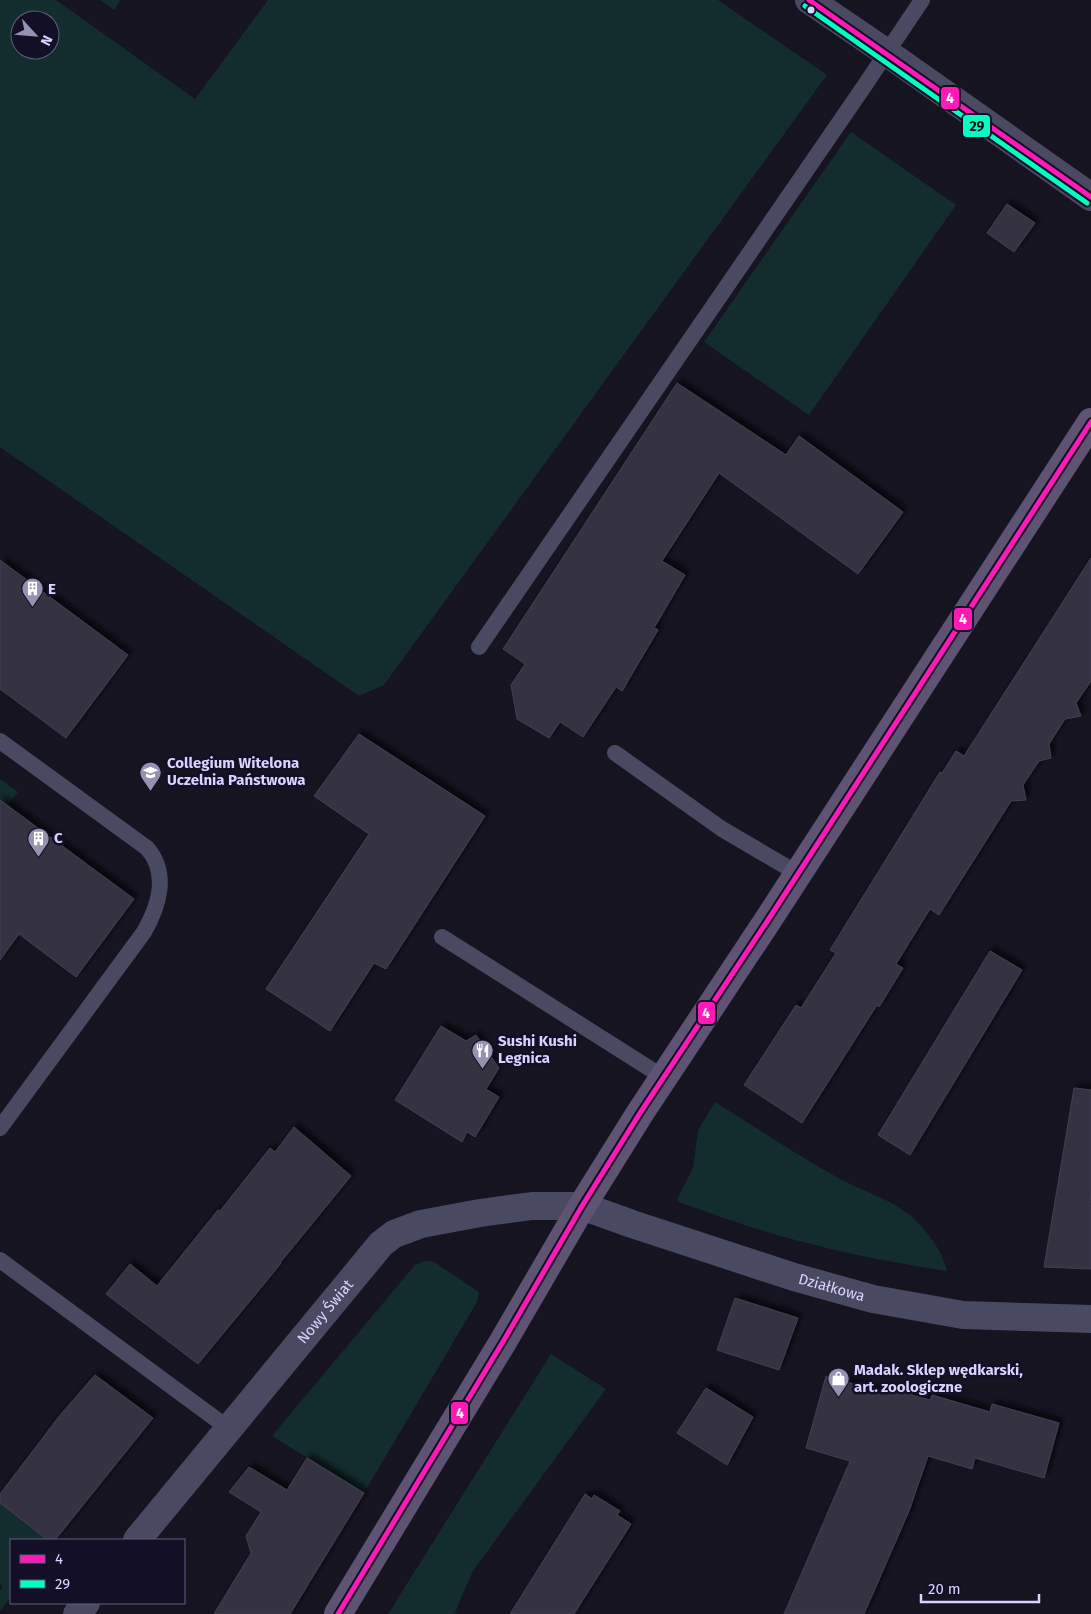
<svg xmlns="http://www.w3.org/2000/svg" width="1091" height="1614" font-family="'Fira Sans',sans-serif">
  <defs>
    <filter id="shadow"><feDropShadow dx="4.5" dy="-4.5" stdDeviation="2.5" flood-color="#0009"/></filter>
  </defs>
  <rect width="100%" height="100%" fill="#161421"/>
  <!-- green -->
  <g fill="#132c2d" fill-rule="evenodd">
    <path d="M0,0h56l139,99 73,-99h450l109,75 -443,610 -25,11 -359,-249zM20,20h30v30h-30z"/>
    <polygon points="100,0 121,0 114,10"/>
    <polygon points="851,132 956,205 809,415 704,342"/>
    <polygon points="0,779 18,792 0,815"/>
    <path d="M715,1102c42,26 83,54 127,78 23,12 51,20 70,37 16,15 30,33 35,54 -65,-10 -130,-23 -193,-43 -25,-8 -50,-17 -75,-26l-2,-3 16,-31 5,-38z"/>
    <polygon points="425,1261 434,1262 479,1292 477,1302 364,1493 272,1436 415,1265"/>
    <polygon points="551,1354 606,1389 473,1571 455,1612 457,1614 388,1614"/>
    <polygon points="0,1503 48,1540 11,1540 11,1597 0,1611 0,1591 3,1586 0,1584"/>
  </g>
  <!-- building -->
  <g fill="#343243" stroke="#433f54" filter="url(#shadow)">
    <polygon points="1007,204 1035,223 1014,252 987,233"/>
    <polygon points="677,383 786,455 799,436 903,512 858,574 719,473 662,561 685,575 654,628 658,630 622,691 616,687 583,737 560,722 549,738 517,719 511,685 525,664 503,649"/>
    <polygon points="1091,558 1091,681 1076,703 1081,716 1065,719 1049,744 1051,758 1039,761 1023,785 1026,800 1011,801 939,915 930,909 896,964 903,968 879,1007 877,1005 802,1123 744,1085 796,1005 801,1008 836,953 830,950 940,772 942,773 956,751 964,756"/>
    <polygon points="0,560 128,655 66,738 0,689"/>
    <polygon points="359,734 485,816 386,969 374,963 330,1031 266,989 369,834 314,796"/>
    <polygon points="0,800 134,899 76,977 19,934 0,960"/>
    <polygon points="990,951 1022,970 910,1155 878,1135"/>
    <polygon points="441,1026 466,1041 476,1035 499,1068 486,1089 499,1097 475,1137 467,1132 462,1142 395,1100"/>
    <polygon points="1074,1088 1091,1090 1091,1193 1090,1205 1091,1207 1091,1269 1044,1267"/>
    <polygon points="294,1127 351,1176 280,1263 281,1263 269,1278 198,1364 106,1294 130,1264 157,1286 218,1210 220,1211 270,1148 275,1152"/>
    <polygon points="735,1298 798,1318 779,1370 717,1350"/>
    <polygon points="95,1375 153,1418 55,1540 48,1540 0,1503 0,1494 61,1414"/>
    <polygon points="826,1376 889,1394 890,1389 930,1400 932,1395 990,1412 992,1404 1059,1423 1044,1478 975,1458 972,1469 928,1456 909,1511 864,1614 784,1614 850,1461 806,1448"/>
    <polygon points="706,1388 753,1417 727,1465 677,1433"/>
    <polygon points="307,1458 364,1493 290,1614 214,1614 251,1553 246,1536 261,1512 229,1492 249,1467 287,1490"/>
    <polygon points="585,1494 592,1499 594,1495 620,1511 617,1515 631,1524 598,1576 574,1614 510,1614"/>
  </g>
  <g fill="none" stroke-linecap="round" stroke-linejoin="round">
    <!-- service -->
    <g stroke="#4a4962" stroke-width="16">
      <polyline points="479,647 865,85 922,0"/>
      <path d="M0,741l147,107c22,25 12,58 -3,84l-144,196"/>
      <polyline points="615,753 722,829 797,873"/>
      <polyline points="442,937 663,1077"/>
      <polyline points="0,1260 228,1428"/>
    </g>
    <!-- minor -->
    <polyline stroke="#4a4962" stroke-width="28" points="809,0 887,53 1091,197"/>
    <!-- tertiary -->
    <g stroke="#4a4962" stroke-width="28">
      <path id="s1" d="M137,1540l244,-296 13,-10 27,-10 59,-11 52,-7h50l50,18 162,53 79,22 90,16 128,4"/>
      <polyline points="77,1614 86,1603"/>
    </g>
    <!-- primary -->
    <polyline stroke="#5e5373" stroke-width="28" points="338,1614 504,1340 582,1206 640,1113 770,917 1091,422"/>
    <defs>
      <g id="bus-1">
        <polyline points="809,0 1091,197"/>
        <polyline points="338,1614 504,1340 582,1206 640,1113 770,917 1091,422"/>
      </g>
      <polyline id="bus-2" points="805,6 1087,203"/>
    </defs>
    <!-- bus-1 casing -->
    <use href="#bus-1" stroke="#130f26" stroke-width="9"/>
    <!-- bus-2 casing -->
    <use href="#bus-2" stroke="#130f26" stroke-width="9"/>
    <!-- bus-1 -->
    <use href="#bus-1" stroke="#ff1ab8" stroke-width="5"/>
    <!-- bus-2 -->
    <use href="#bus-2" stroke="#00ffc1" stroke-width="5"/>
  </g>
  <!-- icons -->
  <defs>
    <symbol id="building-pin" viewBox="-11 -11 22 30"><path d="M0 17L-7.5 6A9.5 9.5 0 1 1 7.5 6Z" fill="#9591b1" stroke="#130f26"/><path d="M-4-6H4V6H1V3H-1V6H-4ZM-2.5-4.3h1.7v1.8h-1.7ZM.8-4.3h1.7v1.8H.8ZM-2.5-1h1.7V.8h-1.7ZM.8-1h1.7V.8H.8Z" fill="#fff"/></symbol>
    <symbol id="university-pin" viewBox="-11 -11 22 30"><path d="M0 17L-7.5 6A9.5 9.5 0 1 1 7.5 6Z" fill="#9591b1" stroke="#130f26"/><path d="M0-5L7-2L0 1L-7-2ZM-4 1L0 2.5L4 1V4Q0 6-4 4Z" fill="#fff"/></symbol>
    <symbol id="restaurant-pin" viewBox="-11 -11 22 30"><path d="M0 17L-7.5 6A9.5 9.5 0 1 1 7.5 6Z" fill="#9591b1" stroke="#130f26"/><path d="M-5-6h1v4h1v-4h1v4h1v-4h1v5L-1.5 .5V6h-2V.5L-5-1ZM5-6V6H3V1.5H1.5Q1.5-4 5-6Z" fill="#fff"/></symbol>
    <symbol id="shop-pin" viewBox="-11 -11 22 30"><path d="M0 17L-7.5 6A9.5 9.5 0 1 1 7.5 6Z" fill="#9591b1" stroke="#130f26"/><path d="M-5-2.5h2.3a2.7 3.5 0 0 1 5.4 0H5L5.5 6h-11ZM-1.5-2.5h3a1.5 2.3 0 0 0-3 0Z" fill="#fff"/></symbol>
  </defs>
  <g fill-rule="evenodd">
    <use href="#building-pin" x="20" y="576" width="25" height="34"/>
    <use href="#university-pin" x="138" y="760" width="25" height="34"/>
    <use href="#building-pin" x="26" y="826" width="25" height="34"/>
    <use href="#restaurant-pin" x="470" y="1038" width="25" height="34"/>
    <use href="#shop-pin" x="826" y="1366" width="25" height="34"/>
  </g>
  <!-- markers -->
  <circle fill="#d9d4ff" stroke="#130f26" stroke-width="2" cx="811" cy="10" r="4.5"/>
  <g text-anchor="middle" stroke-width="5" stroke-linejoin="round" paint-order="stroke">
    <!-- poi labels -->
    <g font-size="15" font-weight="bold" fill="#d9d4ff" stroke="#130f26" text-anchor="start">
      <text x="48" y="594">E</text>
      <text x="167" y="768">Collegium Witelona<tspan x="167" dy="17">Uczelnia Państwowa</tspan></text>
      <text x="54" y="843">C</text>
      <text x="498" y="1046">Sushi Kushi<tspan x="498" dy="17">Legnica</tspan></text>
      <text x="854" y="1375">Madak. Sklep wędkarski,<tspan x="854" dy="17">art. zoologiczne</tspan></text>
    </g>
    <!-- street labels -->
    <g font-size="15" fill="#d9d4ff" stroke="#130f26">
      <text dy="5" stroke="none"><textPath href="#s1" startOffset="854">Działkowa</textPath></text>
      <text dy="5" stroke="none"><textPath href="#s1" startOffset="296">Nowy Świat</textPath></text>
    </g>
  </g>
  <g stroke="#130f26" stroke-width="2">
    <rect x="940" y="86" width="20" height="24" rx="5" fill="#ff1ab8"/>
    <rect x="962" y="114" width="29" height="24" rx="5" fill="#00ffc1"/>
    <rect x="953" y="607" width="20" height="24" rx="5" fill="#ff1ab8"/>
    <rect x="697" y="1001" width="19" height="24" rx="5" fill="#ff1ab8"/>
    <rect x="450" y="1401" width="19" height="24" rx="5" fill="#ff1ab8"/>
  </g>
  <g font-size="14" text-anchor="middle" font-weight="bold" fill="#fff">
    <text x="950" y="103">4</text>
    <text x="963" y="624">4</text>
    <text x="706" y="1018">4</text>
    <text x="460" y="1418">4</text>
  </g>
  <g font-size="14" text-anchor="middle" font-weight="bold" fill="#111">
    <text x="977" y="131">29</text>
  </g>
  <!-- legend -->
  <rect x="10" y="1539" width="175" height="65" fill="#130f26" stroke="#625e7d"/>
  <rect x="20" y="1555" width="25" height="8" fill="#ff1ab8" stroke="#625e7d"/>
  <text x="55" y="1564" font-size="15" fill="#d9d4ff">4</text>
  <rect x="20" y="1580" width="25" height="8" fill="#00ffc1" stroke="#625e7d"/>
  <text x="55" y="1589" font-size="15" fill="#d9d4ff">29</text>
  <!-- north arrow -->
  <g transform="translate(35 35) rotate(116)"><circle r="24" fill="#130f26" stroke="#625e7d"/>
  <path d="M0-4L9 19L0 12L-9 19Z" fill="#9591b1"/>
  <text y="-8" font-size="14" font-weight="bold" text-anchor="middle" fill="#d9d4ff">N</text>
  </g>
  <!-- scale -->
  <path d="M921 1594v8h118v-8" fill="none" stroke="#d9d4ff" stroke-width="2.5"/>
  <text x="928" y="1594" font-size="15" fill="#d9d4ff" stroke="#130f26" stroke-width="4" paint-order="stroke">20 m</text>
</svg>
